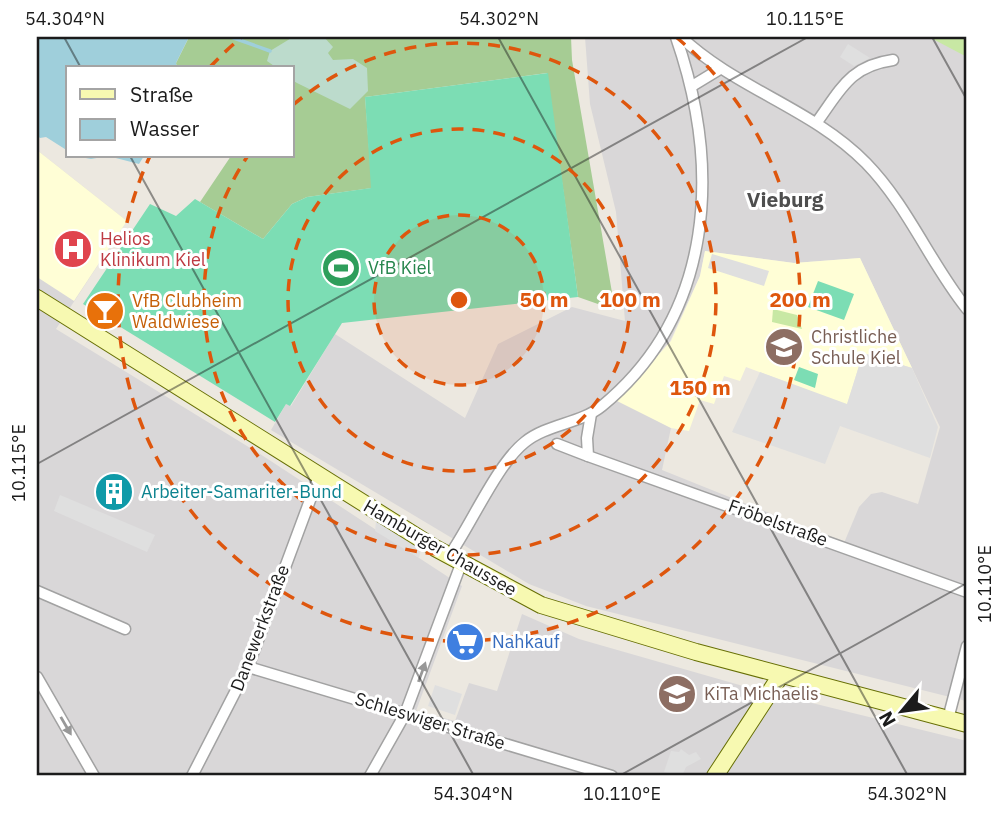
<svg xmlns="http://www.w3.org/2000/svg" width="1004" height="813" font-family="'IBM Plex Sans',sans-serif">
  <rect width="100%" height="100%" fill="#ece8e0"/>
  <!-- residential -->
  <g fill="#d9d7d8" fill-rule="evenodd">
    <path d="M585,37h382l-1,664 -380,-95 -57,-22 -258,-154 15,-26 5,2 44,-72 130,84 33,-74 74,-37 53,14 -9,-109 -26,-108zM705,251l89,12 66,-5 80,169 -22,77 -36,-12 -11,2 -12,13 -15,36 -182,-73 9,-42 -53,-28 52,-59 30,-65z"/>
    <polygon points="37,150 127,221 56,329 257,452 462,586 416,711 455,721 469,683 497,691 522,614 579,639 743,686 967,741 967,776 37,776"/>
  </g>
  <!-- education -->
  <g fill="#fffed6">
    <polygon points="37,150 127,221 74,301 37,277"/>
    <polygon points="705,251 794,263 860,258 912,368 863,353 847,405 746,367 740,381 724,376 714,404 700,400 689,431 671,428 617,401 671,341 700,276"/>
  </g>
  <!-- grass -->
  <g fill="#c8e8a4">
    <polygon points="929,37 967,37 967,57"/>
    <polygon points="773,309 797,315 802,329 772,322"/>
  </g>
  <!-- forest -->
  <polygon fill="#a6cc94" points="189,37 571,37 572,60 615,310 578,297 547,73 365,97 372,188 307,197 292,204 263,239 200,202 231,156 292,156 292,68 177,68 176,63"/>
  <!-- wetland -->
  <polygon fill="#bcdbcc" points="293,37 324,37 333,47 328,53 333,60 353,59 367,68 368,91 350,109 297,83 292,80 292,68 277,68 267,61 270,51"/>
  <!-- pitch -->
  <g fill="#7cddb4">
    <polygon points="548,73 578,297 342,323 290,406 286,404 275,422 83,304 150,204 176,216 195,199 263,239 292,204 307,197 371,188 365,97"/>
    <polygon points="818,281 854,294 844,320 808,307"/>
    <polygon points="799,367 818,374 815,388 794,380"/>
  </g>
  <!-- parking -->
  <g fill="#dfdfdf">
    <polygon points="848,44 870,58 854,66 840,57"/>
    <polygon points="712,254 769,271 764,286 708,268"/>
    <polygon points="863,353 912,368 938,427 930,458 840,426 825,464 732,432 760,372 847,404"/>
    <polygon points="60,495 155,535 147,552 54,511"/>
    <polygon points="376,521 421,549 419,558 375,531"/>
    <polygon points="435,685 462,694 455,715 428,706"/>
    <polygon points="681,749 689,755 696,752 701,759 686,767 682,776 664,772 671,751 679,752"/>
  </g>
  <!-- water -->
  <g fill="#9fcfdb">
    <polygon points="37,37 189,37 176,63 177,68 68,68 68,151 46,137 40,138 37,135"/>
    <polygon points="75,156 144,156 139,164 108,156 91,159"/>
  </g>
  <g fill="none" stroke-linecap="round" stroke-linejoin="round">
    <!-- stream -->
    <polyline stroke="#9fcfdb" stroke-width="3.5" points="231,37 270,51"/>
    <defs>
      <g id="street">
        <path d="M681,37c55,52 131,71 185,126 42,43 64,100 101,146"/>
        <polyline points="692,86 720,69"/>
        <path d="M817,122c24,-33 33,-56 76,-62"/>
        <polyline points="591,414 587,438 588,456 967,592"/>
        <polyline points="557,444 588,456"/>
        <path d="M449,556c22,-31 48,-92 76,-114 22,-18 55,-18 77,-36 113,-93 119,-239 74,-369"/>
        <polyline points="37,591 125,629"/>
        <polyline points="248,667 612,776"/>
        <polyline points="37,677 94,776"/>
        <polyline points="948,719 967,646"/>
        <polyline points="192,776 248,667 319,476"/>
        <polyline points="370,776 405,714 461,564"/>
      </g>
      <g id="secondary">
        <polyline points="37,298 435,548 541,605 696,652 967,724"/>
        <polyline points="715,776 781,675"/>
      </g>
    </defs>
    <!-- street casing -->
    <use href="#street" stroke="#a2a2a2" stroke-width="13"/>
    <!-- secondary casing -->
    <use href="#secondary" stroke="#676f05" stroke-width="18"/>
    <!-- street -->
    <use href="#street" stroke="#fff" stroke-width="10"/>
    <!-- secondary -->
    <use href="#secondary" stroke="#f7f9b1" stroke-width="16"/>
  </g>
  <!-- one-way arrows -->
  <defs><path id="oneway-solid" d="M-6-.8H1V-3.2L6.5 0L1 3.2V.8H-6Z" transform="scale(1.75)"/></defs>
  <g fill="#989898">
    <use href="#oneway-solid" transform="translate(422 672) rotate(-70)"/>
    <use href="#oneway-solid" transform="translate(66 726) rotate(60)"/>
  </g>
  <!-- ticks -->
  <path fill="none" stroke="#1b1b1b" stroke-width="2" stroke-opacity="0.45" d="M64,37l17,31M498,37l410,739M932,37l35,63M130,156l344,620M37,464l771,-427M37,771l3,5M619,776l348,-193"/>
  <!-- distance rings -->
  <circle cx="459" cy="300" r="85" fill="#de560d" fill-opacity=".12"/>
  <g fill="none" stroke="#de560d" stroke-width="3.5" stroke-dasharray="12 9">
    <circle cx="459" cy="300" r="85"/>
    <circle cx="459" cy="300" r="171"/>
    <path d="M293 105A256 256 0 1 1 247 157"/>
    <path d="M210 67A341 341 0 0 1 242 37M676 37A341 341 0 1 1 150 156"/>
  </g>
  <!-- icons -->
  <defs>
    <symbol id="hospital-disc" viewBox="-11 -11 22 22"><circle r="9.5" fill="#e0444e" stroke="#fff"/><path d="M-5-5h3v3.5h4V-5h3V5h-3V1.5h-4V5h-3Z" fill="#fff"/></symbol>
    <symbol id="stadium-disc" viewBox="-11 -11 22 22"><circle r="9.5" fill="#2e9e5b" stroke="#fff"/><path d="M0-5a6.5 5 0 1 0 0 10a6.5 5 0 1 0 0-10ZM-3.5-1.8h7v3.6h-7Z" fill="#fff"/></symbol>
    <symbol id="bar-disc" viewBox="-11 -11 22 22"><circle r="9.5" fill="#e8710a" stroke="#fff"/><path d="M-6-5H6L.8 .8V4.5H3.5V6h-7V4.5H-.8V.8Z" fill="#fff"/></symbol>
    <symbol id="school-disc" viewBox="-11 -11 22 22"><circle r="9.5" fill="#8d6e63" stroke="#fff"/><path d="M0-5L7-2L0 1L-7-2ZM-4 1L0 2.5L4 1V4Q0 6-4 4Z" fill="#fff"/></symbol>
    <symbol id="building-disc" viewBox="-11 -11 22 22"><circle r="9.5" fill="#0f9aa8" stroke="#fff"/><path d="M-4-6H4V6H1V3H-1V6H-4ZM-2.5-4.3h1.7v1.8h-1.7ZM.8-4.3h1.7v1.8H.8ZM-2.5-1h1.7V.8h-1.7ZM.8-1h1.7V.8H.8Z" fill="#fff"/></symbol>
    <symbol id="supermarket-disc" viewBox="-11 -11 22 22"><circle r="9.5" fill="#3f7fe0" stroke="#fff"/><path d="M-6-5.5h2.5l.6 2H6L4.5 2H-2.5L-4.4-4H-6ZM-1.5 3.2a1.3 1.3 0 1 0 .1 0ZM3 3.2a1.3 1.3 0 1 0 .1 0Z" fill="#fff"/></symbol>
  </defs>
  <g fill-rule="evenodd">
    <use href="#hospital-disc" x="51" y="227" width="44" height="44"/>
    <use href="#stadium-disc" x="319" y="246" width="44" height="44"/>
    <use href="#bar-disc" x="83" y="289" width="44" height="44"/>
    <use href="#school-disc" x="762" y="325" width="44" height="44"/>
    <use href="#building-disc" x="92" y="470" width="44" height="44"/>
    <use href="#supermarket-disc" x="443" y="620" width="44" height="44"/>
    <use href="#school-disc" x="655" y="672" width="44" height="44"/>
  </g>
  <g text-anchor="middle" stroke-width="6" stroke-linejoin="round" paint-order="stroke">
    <!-- health labels -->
    <g font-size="18" fill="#be3a42" stroke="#fff" text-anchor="start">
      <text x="100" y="245">Helios<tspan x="100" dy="21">Klinikum Kiel</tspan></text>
    </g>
    <!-- leisure labels -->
    <g font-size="18" fill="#27864d" stroke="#fff" text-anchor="start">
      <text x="368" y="274">VfB Kiel</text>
    </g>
    <!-- food labels -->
    <g font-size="18" fill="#c56008" stroke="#fff" text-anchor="start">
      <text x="132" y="307">VfB Clubheim<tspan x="132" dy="21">Waldwiese</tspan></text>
    </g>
    <!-- education labels -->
    <g font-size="18" fill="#785e54" stroke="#fff" text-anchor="start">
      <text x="811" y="343">Christliche<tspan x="811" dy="21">Schule Kiel</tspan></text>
      <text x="704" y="700">KiTa Michaelis</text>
    </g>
    <!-- culture labels -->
    <g font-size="18" fill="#0d838f" stroke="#fff" text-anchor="start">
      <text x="141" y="498">Arbeiter-Samariter-Bund</text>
    </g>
    <!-- street labels -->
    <g font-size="18" fill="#1b1b1b" stroke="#fff">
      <text transform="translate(778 523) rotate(20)" y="6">Fröbelstraße</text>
      <text transform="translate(440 548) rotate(30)" y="6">Hamburger Chaussee</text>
      <text transform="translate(260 628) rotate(-69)" y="6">Danewerkstraße</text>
      <text transform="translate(430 721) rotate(17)" y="6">Schleswiger Straße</text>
    </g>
    <!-- shop labels -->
    <g font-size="18" fill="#366cbe" stroke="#fff" text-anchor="start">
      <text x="492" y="648">Nahkauf</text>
    </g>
    <!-- quarter labels -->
    <g font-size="21" font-weight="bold" fill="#4e4e4e" stroke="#fff">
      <text x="785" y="207">Vieburg</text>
    </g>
  </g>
  <circle cx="459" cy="300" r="10" fill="#de560d" stroke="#fff" stroke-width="3.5"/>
  <g font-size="21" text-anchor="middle" font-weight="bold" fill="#de560d" stroke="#fff" stroke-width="6" stroke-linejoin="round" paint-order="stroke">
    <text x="544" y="307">50 m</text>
    <text x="630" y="307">100 m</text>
    <text x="800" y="307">200 m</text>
    <text x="700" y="395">150 m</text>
  </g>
  <!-- border -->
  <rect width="1004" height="813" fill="none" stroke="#ffffff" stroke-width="77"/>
  <!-- legend -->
  <rect x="66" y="66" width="228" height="91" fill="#ffffff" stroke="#a4a4a4" stroke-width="2"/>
  <rect x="80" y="89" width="35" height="10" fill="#f7f9b1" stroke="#a4a4a4" stroke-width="2"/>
  <text x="130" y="102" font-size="21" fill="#1b1b1b">Straße</text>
  <rect x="80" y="119" width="35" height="21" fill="#9fcfdb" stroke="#a4a4a4" stroke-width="2"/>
  <text x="130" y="136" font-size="21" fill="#1b1b1b">Wasser</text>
  <!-- north arrow -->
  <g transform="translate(902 711) rotate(241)" stroke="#ffffff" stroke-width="5" paint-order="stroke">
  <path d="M0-5L12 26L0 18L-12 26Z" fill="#1b1b1b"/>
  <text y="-10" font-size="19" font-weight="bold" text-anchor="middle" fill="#1b1b1b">N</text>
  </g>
  <rect x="38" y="38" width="927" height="736" fill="none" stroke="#1b1b1b" stroke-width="2.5"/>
  <g font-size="18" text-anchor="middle" fill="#1b1b1b">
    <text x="65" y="25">54.304°N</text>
    <text x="499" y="25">54.302°N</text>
    <text x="805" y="25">10.115°E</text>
    <text transform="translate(19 463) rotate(-90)" y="6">10.115°E</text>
    <text transform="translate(985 584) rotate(-90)" y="6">10.110°E</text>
    <text x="473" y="800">54.304°N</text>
    <text x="622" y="800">10.110°E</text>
    <text x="907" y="800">54.302°N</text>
  </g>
</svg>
